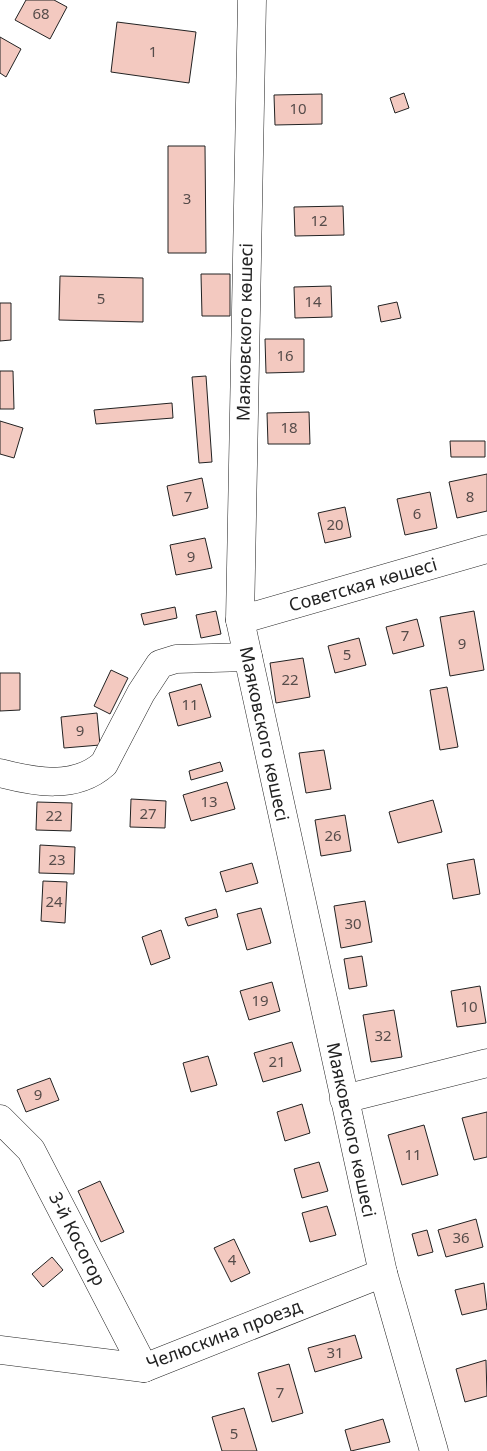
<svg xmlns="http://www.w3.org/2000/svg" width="487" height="1451" font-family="'Noto Sans',sans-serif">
  <rect width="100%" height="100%" fill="#fff"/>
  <!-- building -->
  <g fill="#f3c9c0" stroke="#222">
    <polygon points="26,0 54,0 67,7 50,39 15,20"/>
    <polygon points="117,22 196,32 189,83 111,72"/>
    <polygon points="0,37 21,49 6,77 0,73"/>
    <polygon points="404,93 409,108 395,113 390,98"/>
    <polygon points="322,94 322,124 275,125 274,95"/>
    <polygon points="168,146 205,146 206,253 168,253"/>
    <polygon points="343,206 344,235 295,236 294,207"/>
    <polygon points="201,274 230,274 230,316 202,316"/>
    <polygon points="60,276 143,278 143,322 59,320"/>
    <polygon points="331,286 332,317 295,318 294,287"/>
    <polygon points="397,302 401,318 381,322 378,306"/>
    <polygon points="0,303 11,303 11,340 0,341"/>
    <polygon points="265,339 304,339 304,372 266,373"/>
    <polygon points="0,371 13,371 14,409 0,409"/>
    <polygon points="206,376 212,462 199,463 192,377"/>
    <polygon points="172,403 173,418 96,424 94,410"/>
    <polygon points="309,412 310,444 268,444 267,413"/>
    <polygon points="0,421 23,428 14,458 0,454"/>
    <polygon points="450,441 485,441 485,457 451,457"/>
    <polygon points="487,474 487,511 457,518 449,482"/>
    <polygon points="202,478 208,508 173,516 167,486"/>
    <polygon points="430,492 437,528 405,535 397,499"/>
    <polygon points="345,507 351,537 325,543 318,513"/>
    <polygon points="205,538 212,568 176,575 170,545"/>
    <polygon points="175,607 177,618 144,625 141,614"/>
    <polygon points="216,611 221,634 201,638 196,615"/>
    <polygon points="474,611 484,670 450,676 440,617"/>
    <polygon points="417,619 424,646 393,654 386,627"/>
    <polygon points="359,638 366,665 335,673 328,646"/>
    <polygon points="303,658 310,697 276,703 270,663"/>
    <polygon points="111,670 128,678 110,714 94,706"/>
    <polygon points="0,673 20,673 20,710 0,711"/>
    <polygon points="201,684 211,717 178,726 169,693"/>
    <polygon points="447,687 458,747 440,750 430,690"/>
    <polygon points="97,713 100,745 64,748 61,717"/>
    <polygon points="324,750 331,789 306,793 299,753"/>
    <polygon points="220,762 223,771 191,780 189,771"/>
    <polygon points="227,782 235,809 191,821 183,795"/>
    <polygon points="131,799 166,801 165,828 130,827"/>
    <polygon points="433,800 442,832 398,843 389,812"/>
    <polygon points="37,802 72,803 71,831 36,830"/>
    <polygon points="345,815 351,851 321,856 315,820"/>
    <polygon points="40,845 75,847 74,874 39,873"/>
    <polygon points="474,859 480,894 453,899 447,864"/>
    <polygon points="252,863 258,883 226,892 220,872"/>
    <polygon points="43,881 67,882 65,923 41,921"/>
    <polygon points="365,901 372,942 341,948 334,906"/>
    <polygon points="261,908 271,943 247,950 237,914"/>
    <polygon points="216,909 218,917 188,926 185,918"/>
    <polygon points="161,930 170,958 151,965 142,937"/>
    <polygon points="362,956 367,986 349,989 344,959"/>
    <polygon points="272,982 280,1011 249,1020 240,991"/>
    <polygon points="480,986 486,1023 457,1027 451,991"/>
    <polygon points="394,1010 402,1057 371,1062 363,1015"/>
    <polygon points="292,1042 301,1071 263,1082 254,1053"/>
    <polygon points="208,1056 217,1085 191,1092 183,1063"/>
    <polygon points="50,1078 59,1100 26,1112 17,1090"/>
    <polygon points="302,1104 310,1133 285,1141 277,1112"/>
    <polygon points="487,1112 487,1157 474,1160 462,1118"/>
    <polygon points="424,1125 438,1175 402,1185 388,1135"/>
    <polygon points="319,1162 328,1191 302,1198 294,1169"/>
    <polygon points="100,1181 124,1232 101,1242 78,1191"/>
    <polygon points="327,1206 336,1235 310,1242 302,1213"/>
    <polygon points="476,1219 483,1247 446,1257 438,1230"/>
    <polygon points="427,1230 433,1252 418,1256 412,1234"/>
    <polygon points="234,1239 250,1273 231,1282 214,1248"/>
    <polygon points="52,1257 63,1270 43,1287 32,1274"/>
    <polygon points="484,1283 487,1309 462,1315 455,1290"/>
    <polygon points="355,1335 362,1358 315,1372 308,1348"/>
    <polygon points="486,1360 487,1396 465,1402 456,1369"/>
    <polygon points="289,1364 303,1413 272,1422 258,1373"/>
    <polygon points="244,1408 257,1451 222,1451 212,1417"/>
    <polygon points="383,1419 390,1442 351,1451 345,1430"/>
  </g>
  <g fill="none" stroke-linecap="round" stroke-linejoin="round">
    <defs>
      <g id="minor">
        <polyline points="252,0 240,620 383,1273 434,1451"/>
        <polyline points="240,620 487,549"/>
        <path d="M0,773c34,9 75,17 104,-9l37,-71 19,-29 16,-5 72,-2"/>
        <polyline points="344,1099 487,1063"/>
        <polyline points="0,1119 31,1150 144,1368"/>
        <polyline points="0,1350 144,1368 383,1273"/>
      </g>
    </defs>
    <!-- minor casing -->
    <use href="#minor" stroke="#222" stroke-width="29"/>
    <!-- minor -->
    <use href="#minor" stroke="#fff" stroke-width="28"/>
  </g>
  <g text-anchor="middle" stroke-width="4" stroke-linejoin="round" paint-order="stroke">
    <!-- number labels -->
    <g font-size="15" fill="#564c4a">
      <text x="41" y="19">68</text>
      <text x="153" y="57">1</text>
      <text x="298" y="114">10</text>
      <text x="187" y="204">3</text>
      <text x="319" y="226">12</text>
      <text x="101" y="304">5</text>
      <text x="313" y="307">14</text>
      <text x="285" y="361">16</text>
      <text x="289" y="433">18</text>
      <text x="188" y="502">7</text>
      <text x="470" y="502">8</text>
      <text x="417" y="519">6</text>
      <text x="335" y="530">20</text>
      <text x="191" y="562">9</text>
      <text x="405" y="641">7</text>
      <text x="462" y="649">9</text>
      <text x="347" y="660">5</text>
      <text x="290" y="685">22</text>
      <text x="190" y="710">11</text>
      <text x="80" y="736">9</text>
      <text x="209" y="807">13</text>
      <text x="148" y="819">27</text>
      <text x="54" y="821">22</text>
      <text x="333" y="841">26</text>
      <text x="57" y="865">23</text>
      <text x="54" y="907">24</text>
      <text x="353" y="929">30</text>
      <text x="260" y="1006">19</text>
      <text x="469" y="1012">10</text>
      <text x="383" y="1041">32</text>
      <text x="277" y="1067">21</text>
      <text x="38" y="1100">9</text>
      <text x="413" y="1160">11</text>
      <text x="461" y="1243">36</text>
      <text x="232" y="1265">4</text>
      <text x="335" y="1358">31</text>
      <text x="280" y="1398">7</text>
      <text x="234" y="1439">5</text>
    </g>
    <!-- street labels -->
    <g font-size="18" fill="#222" stroke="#fff">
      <text transform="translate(245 332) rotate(-89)" y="6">Маяковского көшесі</text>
      <text transform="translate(363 585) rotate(-16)" y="6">Советская көшесі</text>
      <text transform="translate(264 734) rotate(78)" y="6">Маяковского көшесі</text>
      <text transform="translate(351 1130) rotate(78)" y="6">Маяковского көшесі</text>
      <text transform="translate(77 1239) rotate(63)" y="6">3-й Косогор</text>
      <text transform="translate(224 1335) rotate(-21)" y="6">Челюскина проезд</text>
    </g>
  </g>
</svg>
